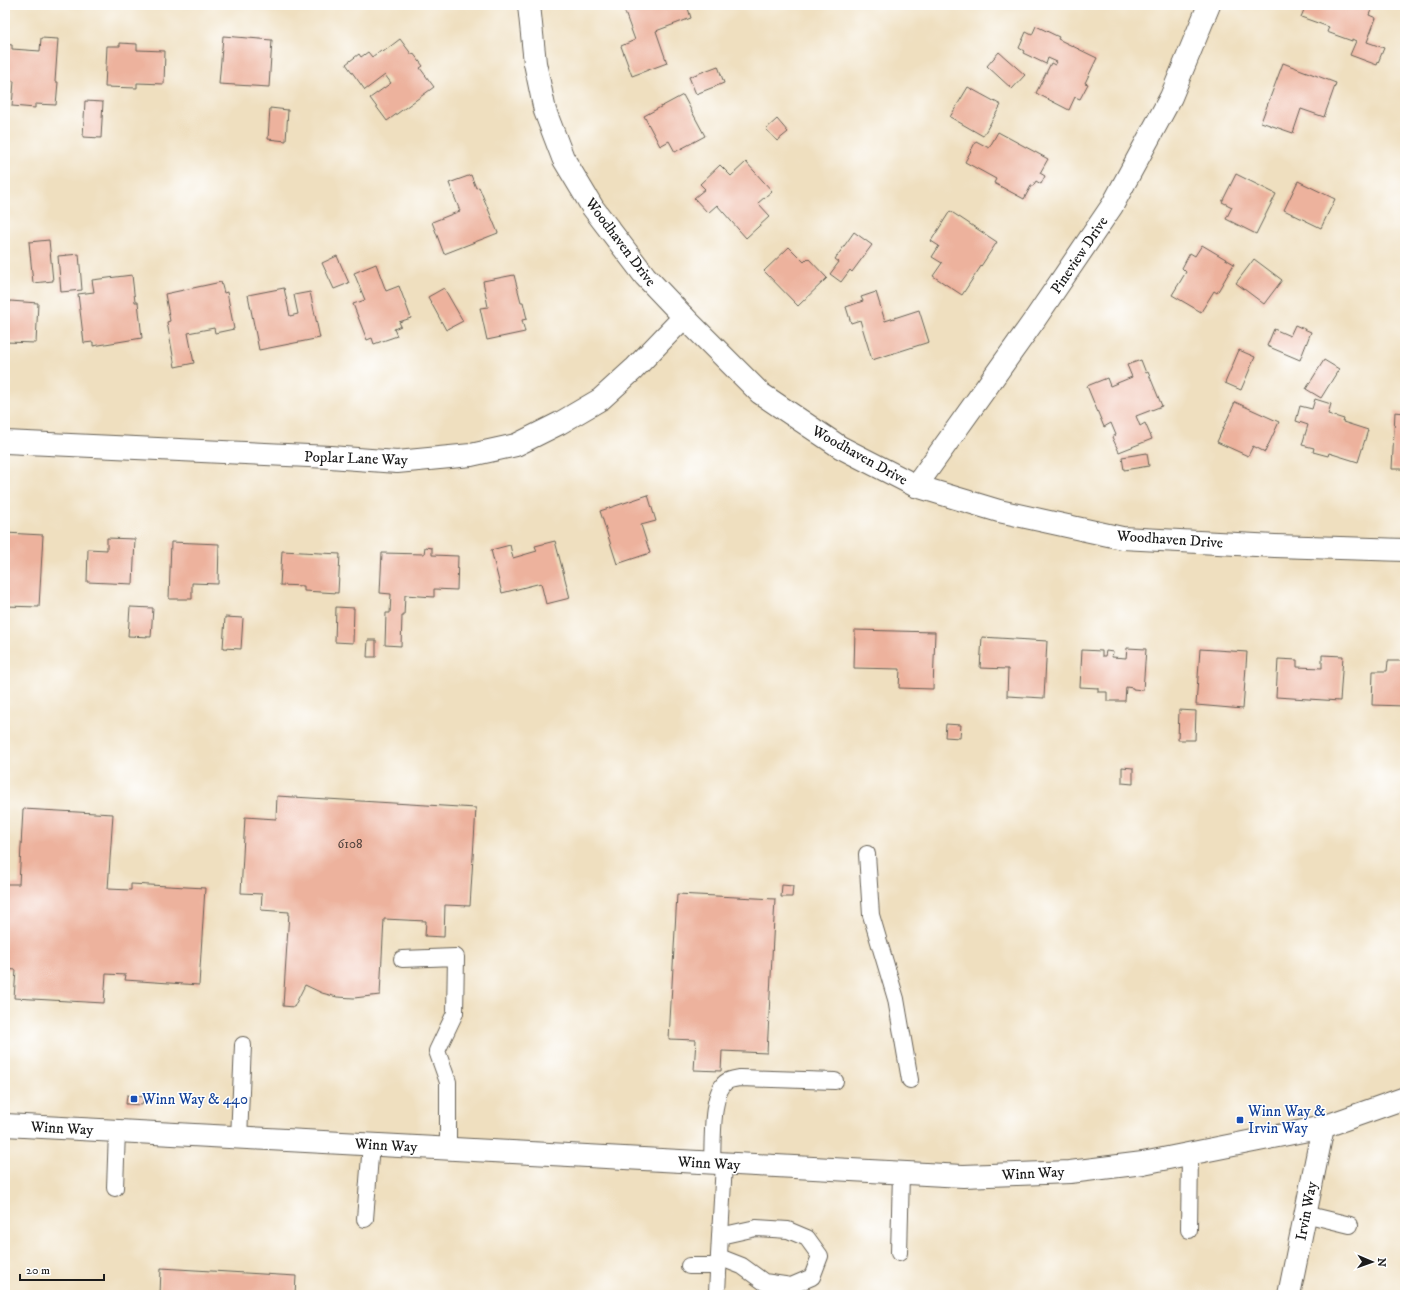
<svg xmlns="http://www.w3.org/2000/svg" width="1410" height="1300" font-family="'IM FELL DW Pica',serif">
  <rect width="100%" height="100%" fill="#fff"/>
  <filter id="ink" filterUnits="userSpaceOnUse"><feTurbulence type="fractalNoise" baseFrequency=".025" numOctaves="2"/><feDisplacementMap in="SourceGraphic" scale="8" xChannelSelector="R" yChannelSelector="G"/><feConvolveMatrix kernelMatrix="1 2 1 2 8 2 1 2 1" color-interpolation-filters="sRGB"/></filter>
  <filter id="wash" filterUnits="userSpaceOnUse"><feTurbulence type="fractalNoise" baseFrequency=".012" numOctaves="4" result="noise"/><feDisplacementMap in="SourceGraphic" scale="16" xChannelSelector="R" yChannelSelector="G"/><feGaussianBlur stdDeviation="0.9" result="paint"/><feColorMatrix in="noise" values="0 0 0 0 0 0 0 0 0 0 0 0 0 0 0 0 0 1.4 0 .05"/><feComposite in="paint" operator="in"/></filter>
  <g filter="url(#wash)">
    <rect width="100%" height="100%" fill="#efdfbf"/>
    <g id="blocks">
      <!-- building -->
      <g fill="#edb29d">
        <polygon points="627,5 687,5 691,18 656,31 667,63 632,76 621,46 635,40 623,7"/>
        <polygon points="1306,5 1373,5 1369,15 1376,18 1367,42 1384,48 1377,65 1350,55 1356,41 1352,39 1352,41 1327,32 1329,27 1301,17"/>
        <polygon points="1036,26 1059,37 1058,39 1097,58 1085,83 1088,84 1080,99 1075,97 1069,110 1036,93 1051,63 1055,65 1057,62 1048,58 1046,64 1023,53 1024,51 1019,48 1026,32 1032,35"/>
        <polygon points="223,36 272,40 269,87 219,84"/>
        <polygon points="41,38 58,39 55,82 58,82 56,105 35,104 35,108 12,106 14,81 5,80 5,44 12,45 12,49 40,51"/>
        <polygon points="400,39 412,55 413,53 423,66 420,68 434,87 387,121 370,98 391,83 385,75 365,90 346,64 359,54 361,57 368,52 372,57 381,50 383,52"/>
        <polygon points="120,43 137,44 137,50 165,51 164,84 137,83 137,88 105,87 107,46 120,46"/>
        <polygon points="999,52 1025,75 1012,89 987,66"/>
        <polygon points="1283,63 1336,83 1324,117 1301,109 1293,133 1261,122"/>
        <polygon points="718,66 724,83 696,94 689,77"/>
        <polygon points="968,87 1001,105 983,136 950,117"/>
        <polygon points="683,95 705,136 675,152 669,141 660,146 644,116"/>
        <polygon points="85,101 103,102 101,138 83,137"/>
        <polygon points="270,108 288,110 286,141 268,139"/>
        <polygon points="777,119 788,132 777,141 766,129"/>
        <polygon points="998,132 1048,159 1040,173 1045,176 1041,184 1036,181 1033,186 1031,186 1024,199 994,183 996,179 965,162 976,141 989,148"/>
        <polygon points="746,162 772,191 758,203 770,216 746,238 717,205 708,213 694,198 705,189 700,184 720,165 731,176"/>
        <polygon points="1236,174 1276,194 1256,234 1226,219 1232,207 1222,202"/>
        <polygon points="471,175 476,188 479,187 498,233 444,254 432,222 460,211 449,183"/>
        <polygon points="1298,181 1335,199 1321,228 1284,210"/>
        <polygon points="950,211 997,242 962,295 933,276 942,263 932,257 939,246 931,241"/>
        <polygon points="854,232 872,245 852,272 850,270 841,282 830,274 839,262 835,259"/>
        <polygon points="49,240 53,281 33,283 29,242"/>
        <polygon points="1202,245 1234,264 1217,293 1214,291 1201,312 1172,295 1186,272 1182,268 1190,253 1195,256"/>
        <polygon points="789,247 804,262 808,258 827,278 798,306 764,271"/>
        <polygon points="79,254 82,290 61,292 58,256"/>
        <polygon points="337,256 349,283 334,289 322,263"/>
        <polygon points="1254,259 1282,280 1264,304 1236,283"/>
        <polygon points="376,264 386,291 399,286 411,318 399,322 401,326 394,329 397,336 374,344 372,338 367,340 353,304 365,300 354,273"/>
        <polygon points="132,275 135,302 138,302 142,338 93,346 93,342 84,343 78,294 94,292 92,280"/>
        <polygon points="514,275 521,302 523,302 527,319 522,320 525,332 487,340 480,308 488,307 483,281"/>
        <polygon points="221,282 224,293 227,292 234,329 215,333 214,328 188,333 194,363 175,367 167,322 170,321 165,294"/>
        <polygon points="284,288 290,316 298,314 294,295 310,292 320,338 259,350 248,295"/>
        <polygon points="444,288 463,321 446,330 428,297"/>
        <polygon points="876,292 885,321 919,310 929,342 872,360 860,320 851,323 846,307 863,301 861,297"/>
        <polygon points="10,301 38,303 36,343 5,342 5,308 9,308"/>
        <polygon points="1295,325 1311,332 1300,360 1267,346 1274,329 1290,336"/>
        <polygon points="1239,350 1255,357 1241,390 1225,383"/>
        <polygon points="1141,360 1146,373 1148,372 1162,406 1136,416 1140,426 1145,423 1152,439 1119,452 1112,437 1116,435 1111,423 1104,427 1087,386 1107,378 1110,386 1132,377 1127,365"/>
        <polygon points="1324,360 1339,369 1321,398 1306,389"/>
        <polygon points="1315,399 1331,404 1328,414 1344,419 1343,422 1368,430 1358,462 1329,453 1328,456 1313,452 1314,448 1302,445 1308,425 1296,421 1300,406 1312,409"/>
        <polygon points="1235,402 1279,422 1265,452 1253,446 1248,456 1217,442"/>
        <polygon points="1395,412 1405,413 1405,469 1392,469"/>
        <polygon points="1147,453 1149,466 1124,470 1122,457"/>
        <polygon points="648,495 656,521 641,525 650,553 617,564 600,511"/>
        <polygon points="5,533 43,535 39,607 5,606"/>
        <polygon points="107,538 135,539 133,584 87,582 88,549 107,550"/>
        <polygon points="555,541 570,598 546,604 541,583 502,593 491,550 510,545 513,558 537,551 535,546"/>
        <polygon points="171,542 219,544 218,584 192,583 192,599 169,599"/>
        <polygon points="425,547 432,548 432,555 458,556 457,590 434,589 434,597 405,595 404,616 402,616 401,646 385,645 386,613 390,613 391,594 380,593 382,553 424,554"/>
        <polygon points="282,551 340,554 338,593 304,591 304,586 280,585"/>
        <polygon points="130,607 153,608 151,637 128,636"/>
        <polygon points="336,607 354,608 353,643 335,642"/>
        <polygon points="225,617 243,618 241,649 223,648"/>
        <polygon points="855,630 935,632 933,689 899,688 900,669 854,668"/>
        <polygon points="982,637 1047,641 1044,698 1007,696 1008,669 980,668"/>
        <polygon points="368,640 376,640 376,657 367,657"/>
        <polygon points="1127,648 1146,649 1143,690 1133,689 1133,688 1126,687 1125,701 1107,701 1107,692 1098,692 1098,688 1080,687 1082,650 1102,651 1102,656 1105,656 1106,651 1113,652 1112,657 1126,658"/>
        <polygon points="1200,649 1247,652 1243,709 1196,705"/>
        <polygon points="1322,655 1343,656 1340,701 1276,697 1278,659 1297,660 1297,667 1322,668"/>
        <polygon points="1388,661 1405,661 1405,706 1372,705 1373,671 1387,671"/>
        <polygon points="1179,710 1196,711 1195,740 1178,740"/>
        <polygon points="946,724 961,725 960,738 945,737"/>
        <polygon points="1122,767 1133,768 1133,784 1122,783"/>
        <polygon points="277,796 476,808 470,906 445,905 444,937 425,936 426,921 384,919 380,995 354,998 337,997 322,993 305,985 294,1007 283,1006 289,912 261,910 262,894 241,893 245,817 276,819"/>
        <polygon points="23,809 113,814 108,889 131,890 131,884 205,888 199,985 125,980 126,975 106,974 104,1003 14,998 16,970 5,969 5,884 19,884"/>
        <polygon points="782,885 793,886 792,897 781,897"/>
        <polygon points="677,894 775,899 767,1053 722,1051 721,1071 694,1070 696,1040 669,1039"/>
        <polygon points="127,1095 144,1097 142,1105 126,1104"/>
        <polygon points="161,1268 296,1276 295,1295 160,1295"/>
      </g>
    </g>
  </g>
  <g filter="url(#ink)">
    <use href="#blocks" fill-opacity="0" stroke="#666055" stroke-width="1"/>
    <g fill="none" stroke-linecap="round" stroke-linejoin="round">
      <defs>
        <g id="service">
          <polyline points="867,854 871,915 896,999 910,1080"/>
          <polyline points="402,959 456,957 455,1013 437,1051 448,1082 448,1149"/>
          <polyline points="239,1138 243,1045"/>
          <path d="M712,1163c1,-19 -1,-63 11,-78 3,-5 11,-6 17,-7l95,3"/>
          <polyline points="115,1188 117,1131"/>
          <polyline points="1305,1214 1350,1225"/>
          <polyline points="365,1219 371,1144"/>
          <polyline points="1189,1230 1190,1153"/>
          <polyline points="899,1253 901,1173"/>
          <polyline points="719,1257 742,1266 764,1282 791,1286 812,1277 820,1256 807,1238 788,1230 756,1228 720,1236"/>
          <polyline points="689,1266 718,1266"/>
          <polyline points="717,1292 724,1163"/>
        </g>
        <g id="minor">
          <polyline points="529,5 535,63 545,111 563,158 593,208 645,276 684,317 760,393 840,447 916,486 999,511 1122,538 1275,546 1405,550"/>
          <polyline points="5,442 330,457 397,462 471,455 516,445 560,423 601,399 634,369 684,317"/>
          <polyline points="916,486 1033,322 1112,206 1171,97 1209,5"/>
          <polyline points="1289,1295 1323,1127"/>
        </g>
        <polyline id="tertiary" points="5,1125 963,1176 1070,1172 1143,1163 1323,1127 1405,1098"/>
      </defs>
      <!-- service casing -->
      <use href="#service" stroke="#666055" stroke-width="18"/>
      <!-- minor casing -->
      <use href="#minor" stroke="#666055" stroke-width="24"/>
      <!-- tertiary casing -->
      <use href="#tertiary" stroke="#666055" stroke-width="24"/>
      <!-- service -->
      <use href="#service" stroke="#fff" stroke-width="16"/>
      <!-- minor -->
      <use href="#minor" stroke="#fff" stroke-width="22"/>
      <!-- tertiary -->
      <use href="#tertiary" stroke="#fff" stroke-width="22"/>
    </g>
  </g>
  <!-- markers -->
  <g fill="#1a4fb4" stroke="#fff" stroke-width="1.5">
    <rect x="130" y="1095" width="8" height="8" rx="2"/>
    <rect x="1236" y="1116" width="8" height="8" rx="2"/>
  </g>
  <g text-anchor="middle" stroke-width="3" stroke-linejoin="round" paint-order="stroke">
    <!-- number labels -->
    <g font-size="13" fill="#50423c">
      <text x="350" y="848">6108</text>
    </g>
    <!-- street labels -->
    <g font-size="15" fill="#1c1c1c" stroke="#fff">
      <text transform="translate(621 242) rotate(53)" y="5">Woodhaven Drive</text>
      <text transform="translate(1079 255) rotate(-56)" y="5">Pineview Drive</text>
      <text transform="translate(860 455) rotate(29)" y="5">Woodhaven Drive</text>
      <text transform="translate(356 458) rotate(2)" y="5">Poplar Lane Way</text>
      <text transform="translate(1170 539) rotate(4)" y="5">Woodhaven Drive</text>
      <text transform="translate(62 1128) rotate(3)" y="5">Winn Way</text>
      <text transform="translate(386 1145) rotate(3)" y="5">Winn Way</text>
      <text transform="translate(709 1163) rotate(3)" y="5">Winn Way</text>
      <text transform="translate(1033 1173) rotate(-3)" y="5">Winn Way</text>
      <text transform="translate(1306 1211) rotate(-79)" y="5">Irvin Way</text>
    </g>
    <!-- transit labels -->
    <g font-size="15" fill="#164399" stroke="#fff" text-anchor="start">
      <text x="142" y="1104">Winn Way &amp; 440</text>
      <text x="1248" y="1116">Winn Way &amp;<tspan x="1248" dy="17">Irvin Way</tspan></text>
    </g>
  </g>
  <!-- margin -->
  <rect width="1410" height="1300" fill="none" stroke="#fff" stroke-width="20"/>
  <!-- north arrow -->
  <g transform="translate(1372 1262) rotate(92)" stroke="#ffffff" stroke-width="3" paint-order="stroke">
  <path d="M0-3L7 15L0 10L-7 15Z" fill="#1c1c1c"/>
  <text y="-6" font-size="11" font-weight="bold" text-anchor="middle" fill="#1c1c1c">N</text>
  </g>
  <!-- scale -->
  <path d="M20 1274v6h84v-6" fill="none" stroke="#1c1c1c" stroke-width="2"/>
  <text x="26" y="1274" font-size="12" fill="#1c1c1c" stroke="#ffffff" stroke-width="3" paint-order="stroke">20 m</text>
</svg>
